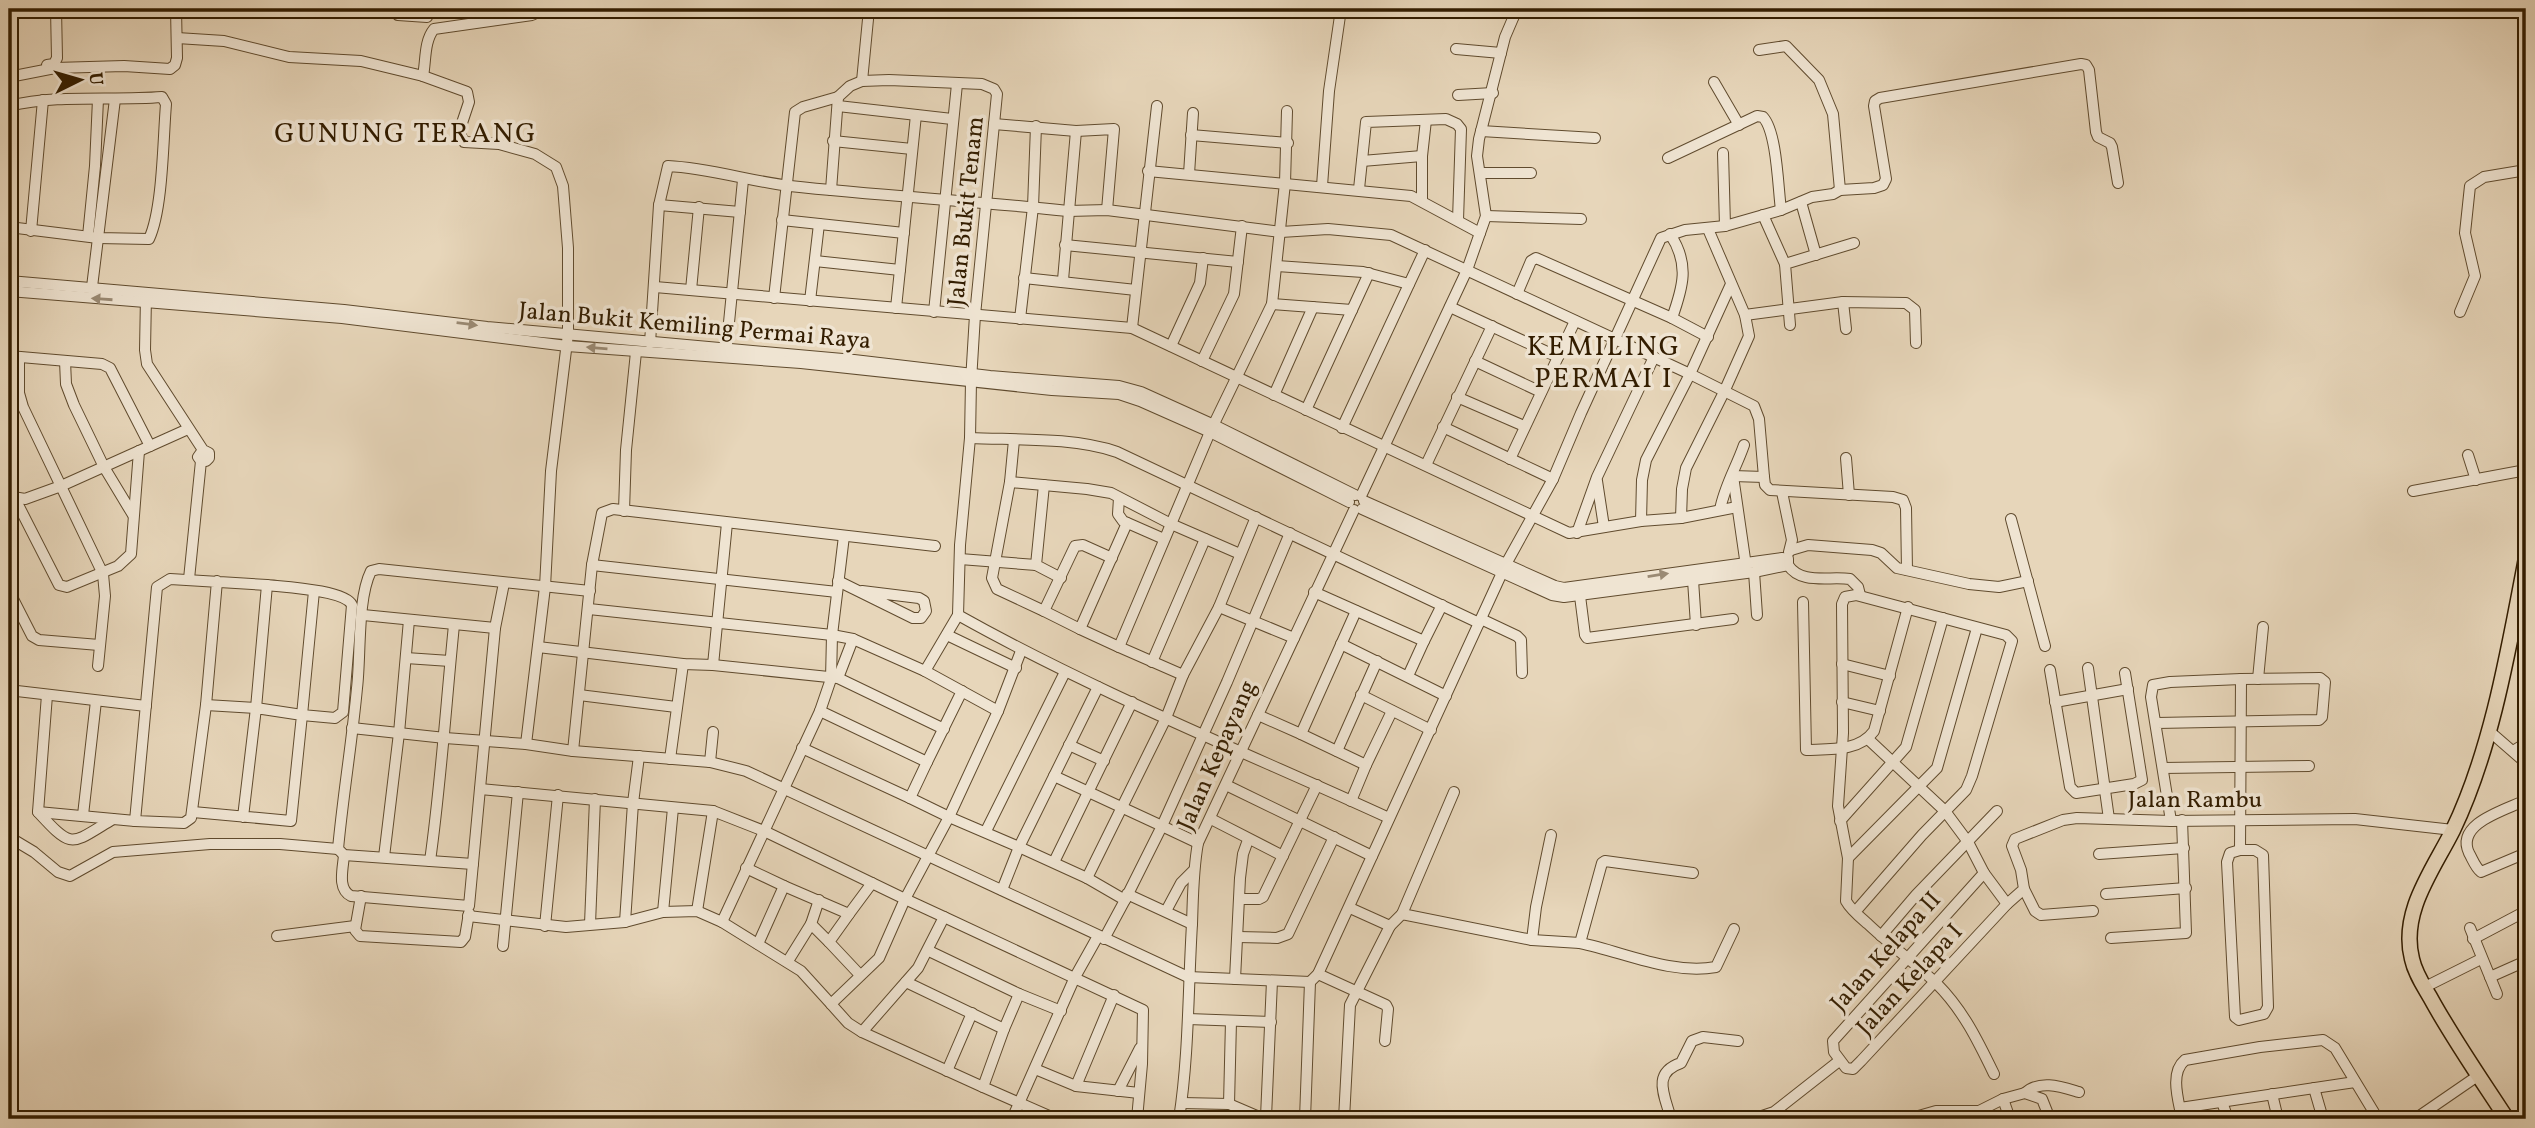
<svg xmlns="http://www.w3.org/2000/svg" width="2535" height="1128" font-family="Vollkorn,serif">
  <rect width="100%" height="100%" fill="#e7d6ba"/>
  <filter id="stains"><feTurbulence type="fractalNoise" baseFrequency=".00286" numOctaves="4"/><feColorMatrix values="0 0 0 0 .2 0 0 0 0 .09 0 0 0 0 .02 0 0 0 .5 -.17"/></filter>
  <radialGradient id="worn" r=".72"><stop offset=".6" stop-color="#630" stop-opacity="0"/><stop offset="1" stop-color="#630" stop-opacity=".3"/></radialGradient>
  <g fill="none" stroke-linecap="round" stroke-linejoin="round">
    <defs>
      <g id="minor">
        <polyline points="396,9 398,15 427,17"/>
        <polyline points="1498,9 1514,16"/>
        <path d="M177,38l47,3 65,16 72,4 62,15c3,-15 1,-35 11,-47l98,-14 12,-6"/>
        <polyline points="1456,49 1501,53"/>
        <polyline points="1759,50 1786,46 1819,80 1833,114 1840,190"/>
        <polyline points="47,65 54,64 57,58 56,9"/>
        <polyline points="423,76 467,92 469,102 459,132 464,142 499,144 535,154 556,167 563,186 568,248 568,334 551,471 545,587 526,744"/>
        <polyline points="9,77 55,68 124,66 170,69 175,65 177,58 176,9"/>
        <polyline points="862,81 869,9"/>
        <polyline points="1714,82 1739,125"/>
        <polyline points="1458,95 1493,93"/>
        <path d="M9,106c50,-12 102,-5 153,-9l4,7c-3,35 -3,105 -17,135l-51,-1 -89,-11"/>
        <polyline points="838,106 952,119"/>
        <polyline points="994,124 1076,131 1114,129 1107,210"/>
        <polyline points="1481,131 1595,138"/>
        <polyline points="1191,135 1288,143"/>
        <polyline points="833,141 912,149"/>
        <polyline points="1723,153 1725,226"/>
        <path d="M1668,158l89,-42 6,1c14,15 15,71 18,93"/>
        <polyline points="1362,161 1422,156"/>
        <polyline points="1148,171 1411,196 1480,233"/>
        <polyline points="1480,173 1531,173"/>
        <polyline points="1189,174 1193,113"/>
        <polyline points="1322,186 1329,91 1341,9"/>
        <polyline points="1359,189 1366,122 1446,119 1457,124 1461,129 1458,220"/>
        <polyline points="1422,201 1422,156 1426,120"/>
        <polyline points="1801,202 1816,255"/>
        <polyline points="659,205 740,212"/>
        <polyline points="1763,215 1785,264"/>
        <polyline points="1486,216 1581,219"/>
        <polyline points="782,220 904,233"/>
        <polyline points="31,231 43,100"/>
        <path d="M1670,234c20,30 13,53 2,84"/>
        <polyline points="88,236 95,166 98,99"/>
        <polyline points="1065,245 1238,262"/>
        <polyline points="815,261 900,270"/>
        <polyline points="1277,266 1363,272 1409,284"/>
        <polyline points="1024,278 1136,290"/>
        <polyline points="1063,280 1076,131"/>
        <polyline points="9,281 344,310 487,327 854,360 990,376 1119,386 1141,392 1214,425 1355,495"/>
        <polyline points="92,287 115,99"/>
        <polyline points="655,287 1132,328 1569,533 1641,521 1681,518 1737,507"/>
        <polyline points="691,290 699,207"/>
        <polyline points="9,291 342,318 567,346 801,363 1052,390 1119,394 1140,401 1210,432 1349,502"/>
        <polyline points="1517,294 1531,261 1536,258 1672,318 1708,337"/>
        <polyline points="146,296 145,350 147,364 203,450 209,453 209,458 206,461 201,461 198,457 203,450"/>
        <polyline points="774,298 795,112 803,107 838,97 831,190"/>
        <polyline points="810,301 819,224"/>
        <polyline points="1843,302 1846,329"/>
        <polyline points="1272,304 1352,310"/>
        <polyline points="1450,307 1558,357"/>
        <polyline points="896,308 916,115"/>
        <polyline points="934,312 957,84"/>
        <polyline points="2460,312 2475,276 2465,233 2470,186 2484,177 2526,170"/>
        <polyline points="1745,315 1843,302 1906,303 1915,310 1916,343"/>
        <polyline points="1020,319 1033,207 1036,126"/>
        <polyline points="1790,325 1785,264 1854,243"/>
        <polyline points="1132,328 1157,106"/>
        <path d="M650,343l9,-138 9,-39c41,2 81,15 122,20 93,10 186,15 278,25l39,-1 174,22 47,-3 63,6 299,139 64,32 5,13 5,58 1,8 5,5 123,7 10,3 3,8 1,62"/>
        <polyline points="1171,346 1200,283 1203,258"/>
        <polyline points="726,353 743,180"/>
        <polyline points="9,356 102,364 110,368 150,446"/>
        <polyline points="19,357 19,393 23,407 103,574 105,596 98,666"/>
        <polyline points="65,361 66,384 74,405 104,467 133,515"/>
        <polyline points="1202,361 1234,294 1242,226"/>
        <polyline points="1475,361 1541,392"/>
        <polyline points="1274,395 1313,307"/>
        <polyline points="1457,397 1524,426"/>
        <polyline points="1306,410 1369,273"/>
        <polyline points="1443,427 1553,479"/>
        <polyline points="1342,428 1425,250"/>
        <path d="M970,438c46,2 104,-1 147,14l362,171"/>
        <polyline points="1014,440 1010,482 992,578 997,589 1044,611 1075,546 1083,545 1112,558"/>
        <polyline points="2468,455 2476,480"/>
        <polyline points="1846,458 1849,495"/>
        <polyline points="1510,459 1575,321"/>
        <polyline points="1426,465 1492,326"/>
        <polyline points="1733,476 1746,566"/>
        <polyline points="1733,476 1764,477"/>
        <polyline points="1597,481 1604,527"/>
        <polyline points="1010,482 1087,489 1111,493 1171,524 1240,554"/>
        <polyline points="1044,485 1036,565 1061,578"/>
        <polyline points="9,487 59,585 67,587 118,566 131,554 139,451"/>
        <polyline points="2413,491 2526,470"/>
        <polyline points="1782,492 1792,540 1789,552"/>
        <polyline points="1361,496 1467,270 1486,216 1477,156 1479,139 1505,37 1517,9"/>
        <polyline points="1119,498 1118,514 1123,521 1164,539"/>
        <polyline points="9,499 13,497 25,499 61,486 188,429"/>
        <polyline points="1362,509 1552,595 1564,597 1754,572 1788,565 1788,559 1782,558 1564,588 1555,586 1364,501"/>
        <path d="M1720,510c4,-23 16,-42 24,-65"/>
        <polyline points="624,511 626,450 636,352"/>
        <polyline points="1256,517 1219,607 1183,675 1119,647 1210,432 1272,304 1285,183 1287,111"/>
        <polyline points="1681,518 1682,489 1686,468 1724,392 1749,336 1745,315 1708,229"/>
        <polyline points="2011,519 2045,646"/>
        <polyline points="1641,521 1642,480 1646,460 1690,374 1731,284"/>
        <polyline points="1577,533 1597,477 1654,357"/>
        <polyline points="1791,550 1808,545 1872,550 1881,553 1897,568 1969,584 1999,587 2028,581"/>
        <polyline points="960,559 1036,565"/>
        <polyline points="592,565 837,592"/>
        <path d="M1788,565c13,20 41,11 62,14l8,8 2,8"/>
        <polyline points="1754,572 1757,615"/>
        <polyline points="189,579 201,461"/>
        <polyline points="1693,580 1696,625"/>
        <path d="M217,581l-11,124 -15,113 -7,5 -49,-2 22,-234 13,-8 97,6c18,2 78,5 85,20l-9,107 -8,6 -33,-3 12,-124"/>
        <polyline points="838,581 913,618 921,618 926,611 924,601 919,598 862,591"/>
        <polyline points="9,591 32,636 39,640 99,645"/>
        <polyline points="1314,592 1424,641 1442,605"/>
        <polyline points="1580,596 1585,635 1587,638 1733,619"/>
        <path d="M1803,602l3,148c23,-1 53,2 68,-19l34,-124"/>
        <polyline points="1219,607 1294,638"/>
        <polyline points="589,609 832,635 853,639 925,671 958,615 960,545 970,438 971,381 975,315 997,94 994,89 982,84 889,80 862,81 850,86 838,97"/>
        <polyline points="1044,611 1080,629 1127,523"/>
        <polyline points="1356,611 1301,734 1366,765 1392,711"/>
        <polyline points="363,615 495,628"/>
        <path d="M958,615c139,78 287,137 431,203"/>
        <polyline points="2515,615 2526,616"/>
        <polyline points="1481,619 1517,636 1521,640 1522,673"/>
        <path d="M454,625c-8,79 -13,158 -24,236l-86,-6 -6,-6c5,-54 14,-107 19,-161 4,-32 0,-89 14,-117l8,-2 211,22"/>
        <polyline points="1080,629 1119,647"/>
        <polyline points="947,635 1016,668"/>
        <polyline points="1341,644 1446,696"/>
        <polyline points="538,647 683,664 713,665 727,523"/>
        <polyline points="406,658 450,661"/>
        <polyline points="1152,662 1205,539"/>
        <polyline points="1842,664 1890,676"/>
        <polyline points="713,665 838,678 944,729"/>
        <polyline points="2088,668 2109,819"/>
        <polyline points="2050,670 2070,787 2076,793 2134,784 2142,780 2125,673"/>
        <polyline points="925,671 998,711"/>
        <polyline points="1408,676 1424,641"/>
        <polyline points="838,678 853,639"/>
        <polyline points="2258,679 2263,627"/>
        <polyline points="1098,687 1019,847 1087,878 1125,900 1104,939"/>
        <polyline points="17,691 146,706"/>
        <path d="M47,695l-9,117c35,38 32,33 75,7"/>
        <polyline points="579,695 676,707"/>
        <polyline points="1361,695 1431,730"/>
        <polyline points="1842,702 1880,711"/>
        <polyline points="2055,702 2128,689"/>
        <polyline points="206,705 256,708 267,585"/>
        <polyline points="820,711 927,762 910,798 949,817 905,899 944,917 918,968 862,1032"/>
        <polyline points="1258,715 1301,734"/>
        <polyline points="2157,723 2319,720 2322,717 2325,682 2320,678 2241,679 2170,682 2153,685 2151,697 2171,821"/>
        <polyline points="352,728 445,738 526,744 573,751 710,762 746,771 1188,977 1310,982 1318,974 1506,564 1553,479 1581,413 1661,238 1685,230 1725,226 1781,210 1812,197 1833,194 1840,190 1874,188 1883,185 1886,179 1874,106 1875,101 1880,98 2081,64 2086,65 2089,70 2096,132 2098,137 2110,143 2112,147 2118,183"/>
        <polyline points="2488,730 2526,763"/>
        <polyline points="1868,739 1945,811 1968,842 1984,873 2007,904"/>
        <polyline points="1069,745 1104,761"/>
        <polyline points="802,748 910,798"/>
        <polyline points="573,751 592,565 602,513 613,509 935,546"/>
        <polyline points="1337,751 1377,661"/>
        <polyline points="2513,751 2526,743"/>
        <polyline points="670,759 683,664"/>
        <polyline points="710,762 713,732"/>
        <polyline points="927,762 962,691"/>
        <polyline points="2163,768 2309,766"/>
        <polyline points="1054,776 1162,826 1125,900"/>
        <polyline points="1226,785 1372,856"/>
        <polyline points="480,789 713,811 764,831 905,899 879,958 831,1004 801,971 722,922"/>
        <path d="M2526,800c-20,10 -71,23 -57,53 4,7 6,14 12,19l45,-19"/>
        <polyline points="1351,801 1366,765"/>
        <polyline points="38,812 135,821"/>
        <polyline points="193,812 291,821 302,715 256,708 243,817"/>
        <polyline points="83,815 96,701"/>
        <polyline points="1211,819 1283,856"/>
        <polyline points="1840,821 1906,747 1943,618"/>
        <polyline points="986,831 1065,672"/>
        <polyline points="9,837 34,852 58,872 70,876 113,852 210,844 280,844 338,849"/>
        <polyline points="1198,843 1162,826 1227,682 1290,533"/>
        <polygon points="2240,850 2255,850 2263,855 2268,1007 2264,1014 2239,1020 2235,1017 2227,862 2230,853"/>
        <polyline points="2240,850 2241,679"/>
        <polyline points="2099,854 2184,848"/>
        <path d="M344,855c-1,14 -7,34 7,41l118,10 26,-278 9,-45"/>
        <polyline points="384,857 399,733 409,620"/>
        <polyline points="1848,858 1937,768 1977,628"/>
        <polyline points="430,861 473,864"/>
        <polyline points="1054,862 1132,702"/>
        <polyline points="746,868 784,886 758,944"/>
        <polyline points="1984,873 1833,1041 1834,1052 1846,1068 1853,1069 1861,1061 2007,904 2024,889 2021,870 2012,846 2015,839 2063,820 2077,818 2171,821 2355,819 2453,830"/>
        <polyline points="1087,878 1166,718 1183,675"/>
        <polyline points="784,886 849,914 872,883"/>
        <polyline points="2024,889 2035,911 2041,915 2093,911"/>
        <polyline points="1002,890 1019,847 949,817 998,711 1021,651"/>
        <polyline points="1127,894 1192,924"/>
        <polyline points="2106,894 2186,888"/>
        <polyline points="361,896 355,930 360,936 461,942 465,937 469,913"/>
        <polyline points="1240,899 1259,899 1263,897 1317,785"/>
        <polyline points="1350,908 1390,926 1402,914 1532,940 1580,943 1602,863 1605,861 1693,873"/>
        <polyline points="697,911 713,811"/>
        <polyline points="1166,911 1181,883 1193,871"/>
        <polyline points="663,912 673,808"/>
        <path d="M1855,912l67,-77 44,-45 6,-14 40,-135 -6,-6 -150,-40 -11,2 -3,7 1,129 -5,73 10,52 -2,43c5,9 14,16 22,23 22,21 47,39 69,60 26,26 41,57 57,90"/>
        <polyline points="849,914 829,942 860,975"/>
        <polyline points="1402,914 1454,792"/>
        <polyline points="468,916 566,927 625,922 663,912 697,911 722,922 820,711 831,679 832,635 844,536"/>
        <polyline points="944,917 1143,1010 1142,1064 1137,1119"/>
        <polyline points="625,922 633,803 639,756"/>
        <polyline points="590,924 595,799"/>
        <polyline points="811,924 819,900"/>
        <polyline points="545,926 558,795"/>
        <polyline points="2470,928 2497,994"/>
        <polyline points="277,936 355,926"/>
        <polyline points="1881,936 1916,895 1997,811"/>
        <polyline points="1238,937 1277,938 1288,934 1334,837"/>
        <polyline points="2111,938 2186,933 2182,820"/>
        <polyline points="2473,939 2526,911"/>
        <polyline points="1532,940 1536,907 1551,835"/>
        <path d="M1580,943c44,9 91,32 136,24l18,-38"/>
        <polyline points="503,946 518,792"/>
        <polyline points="929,951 1019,994 1061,1011"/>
        <polyline points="788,961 811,924 829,942"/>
        <polyline points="1318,974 1386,1005 1388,1009 1385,1041"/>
        <polyline points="2490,977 2526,961"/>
        <polyline points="1235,979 1240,878 1243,854 1248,840"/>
        <polyline points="906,982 1004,1029 1019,994"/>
        <polyline points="2425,987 2481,959"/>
        <polyline points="831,1004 848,1023 862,1032 983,1087"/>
        <polyline points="1188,1019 1271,1022"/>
        <polyline points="1004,1029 983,1087 1056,1119"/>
        <polyline points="1035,1069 1076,1086 1114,995"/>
        <polyline points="947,1071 972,1013"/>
        <polyline points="1076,1086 1139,1093"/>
        <polyline points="2314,1088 2323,1119"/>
        <polyline points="1118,1091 1140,1048"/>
        <path d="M2025,1093c15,-14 37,-6 54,-1"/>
        <polyline points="2272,1094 2278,1119"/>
        <polyline points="2003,1099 2010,1119"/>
        <polyline points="2222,1102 2228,1119"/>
        <polyline points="1182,1103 1229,1104 1257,1116 1337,1119"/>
        <polyline points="1229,1104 1231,1021"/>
        <polyline points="2180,1108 2355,1082"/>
        <polyline points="1266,1117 1272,981"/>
        <polyline points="1012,1119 1075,977 1098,936"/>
        <path d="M1179,1119c10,-64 9,-130 13,-195 1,-28 1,-54 6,-81l156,-333"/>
        <polyline points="1305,1119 1310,982"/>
        <polyline points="1344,1119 1350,1005 1390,926"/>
        <path d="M1671,1119c-6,-23 -20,-46 10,-56l11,-22 11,-4 35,4"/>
        <polyline points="1753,1119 1774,1112 1839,1061"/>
        <polyline points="1908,1119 1936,1111 1979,1111 2003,1099 2025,1093 2042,1099 2050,1119"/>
        <path d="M2182,1119c-3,-17 -13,-46 3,-59l75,-13 63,-7 12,8 43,71"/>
        <polyline points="2415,1119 2479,1075"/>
      </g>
      <path id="highway" d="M2507,1119c-26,-40 -54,-80 -77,-122 -7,-12 -15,-24 -18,-38 -12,-47 21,-89 41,-129 39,-81 56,-183 73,-272"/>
    </defs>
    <!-- minor casing -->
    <use href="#minor" stroke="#604b2e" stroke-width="12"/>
    <!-- highway casing -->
    <use href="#highway" stroke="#331d00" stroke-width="17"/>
    <!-- minor -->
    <use href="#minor" stroke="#efe4d2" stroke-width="10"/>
    <!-- highway -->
    <use href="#highway" stroke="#e7d6ba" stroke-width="14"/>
  </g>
  <!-- one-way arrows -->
  <defs><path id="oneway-solid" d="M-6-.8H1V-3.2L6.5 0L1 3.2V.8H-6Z" transform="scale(1.75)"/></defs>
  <g fill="#9a8a74">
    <use href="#oneway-solid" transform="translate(102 299) rotate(-176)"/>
    <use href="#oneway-solid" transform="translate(467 324) rotate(7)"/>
    <use href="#oneway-solid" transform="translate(597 348) rotate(-175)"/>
    <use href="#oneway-solid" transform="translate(1658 575) rotate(-9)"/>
  </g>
  <g text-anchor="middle" stroke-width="7" stroke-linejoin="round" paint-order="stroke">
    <!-- street labels -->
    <g font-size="24" fill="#331d00" stroke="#efe4d2">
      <text transform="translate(965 211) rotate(-84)" y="8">Jalan Bukit Tenam</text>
      <text transform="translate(695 325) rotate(5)" y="8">Jalan Bukit Kemiling Permai Raya</text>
      <text transform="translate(1216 755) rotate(-66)" y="8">Jalan Kepayang</text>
      <text x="2195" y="807">Jalan Rambu</text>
      <text transform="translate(1885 951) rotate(-48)" y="8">Jalan Kelapa II</text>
      <text transform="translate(1909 979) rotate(-47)" y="8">Jalan Kelapa I</text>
    </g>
    <!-- quarter labels -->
    <g font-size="28" letter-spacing="2" fill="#331d00" stroke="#efe4d2">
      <text x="406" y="142">GUNUNG TERANG</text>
      <text x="1604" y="355">KEMILING<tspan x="1604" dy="32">PERMAI I</tspan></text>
    </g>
  </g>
  <!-- margin -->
  <rect width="2535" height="1128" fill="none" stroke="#e7d6ba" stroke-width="35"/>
  <rect x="10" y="10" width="2514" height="1107" fill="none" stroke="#331d00" stroke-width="3.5"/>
  <rect x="18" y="18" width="2500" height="1093" fill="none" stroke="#331d00" stroke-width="2"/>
  <!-- north arrow -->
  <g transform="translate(80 80) rotate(85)" stroke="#efe4d2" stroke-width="5" paint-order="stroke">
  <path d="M0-5L12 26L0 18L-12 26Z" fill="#331d00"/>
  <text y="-10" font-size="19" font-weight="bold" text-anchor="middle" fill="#331d00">U</text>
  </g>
  <rect width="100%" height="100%" filter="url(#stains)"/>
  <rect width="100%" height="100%" fill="url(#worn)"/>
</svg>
